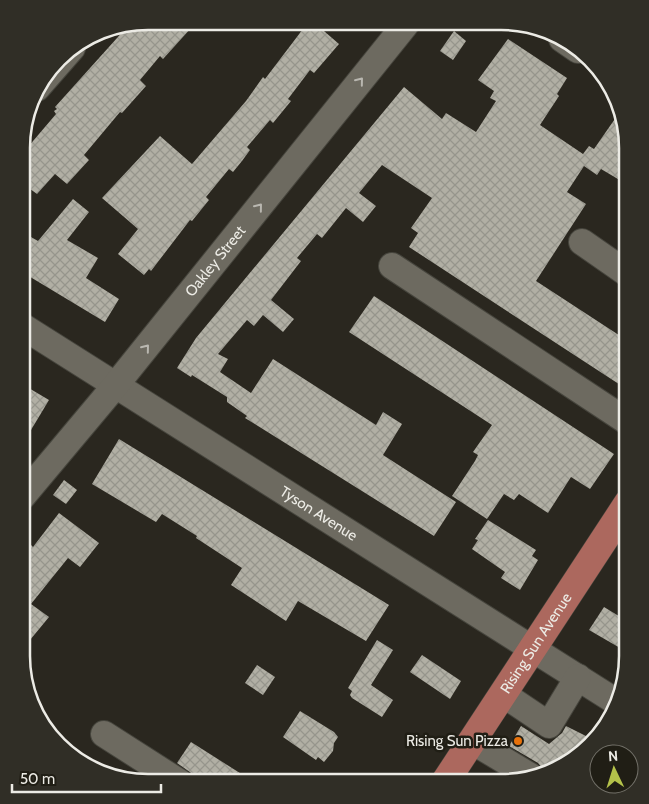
<svg xmlns="http://www.w3.org/2000/svg" width="649" height="804" font-family="Cabin,sans-serif">
  <defs>
    <pattern id="building-cross-hatch" width="8" height="8" patternUnits="userSpaceOnUse" patternTransform="scale(1.25)"><rect width="8" height="8" fill="#b1afa4"/><path d="M0 0l8 8M0 8l8-8" fill="none" stroke="#96958c"/></pattern>
  </defs>
  <rect width="100%" height="100%" fill="#2a271f"/>
  <!-- building -->
  <g fill="url(#building-cross-hatch)">
    <polygon points="306,25 317,25 339,44 314,73 310,70 288,99 291,101 273,123 270,120 247,147 250,150 242,161 233,172 229,169 206,197 209,200 192,221 190,220 151,271 149,269 144,275 118,254 138,229 102,198 160,136 192,164 246,101 263,77 265,79"/>
    <polygon points="192,27 163,59 160,56 140,80 146,86 122,113 120,112 84,155 89,160 67,184 55,174 37,194 22,183 22,154 56,114 54,111 57,109 55,107 126,28"/>
    <polygon points="454,31 466,41 453,60 440,51"/>
    <polygon points="508,39 567,78 557,94 559,96 540,125 583,154 589,146 594,149 619,113 628,148 628,185 601,169 597,175 584,166 567,192 586,204 536,281 628,341 628,390 409,247 418,233 411,228 432,198 382,165 359,193 376,206 363,222 346,208 322,238 317,234 297,258 301,261 271,300 294,319 283,332 263,315 254,326 247,320 218,354 228,359 220,372 251,393 273,359 376,425 383,412 402,424 383,455 456,502 434,536 245,418 247,416 227,402 227,397 192,375 191,377 177,368 196,338 404,87 442,119 446,113 476,132 496,101 490,98 494,91 478,80"/>
    <polygon points="73,199 89,212 67,240 98,258 86,278 119,299 105,322 22,272 22,232 38,241"/>
    <polygon points="374,296 614,454 590,489 571,477 548,513 519,494 514,500 504,494 487,519 452,496 475,461 478,455 473,452 492,425 349,332"/>
    <polygon points="22,384 49,400 22,445"/>
    <polygon points="119,439 389,605 366,641 298,601 286,621 231,585 242,568 196,538 197,536 162,514 156,522 92,484"/>
    <polygon points="64,480 77,490 66,504 53,495"/>
    <polygon points="59,513 99,543 80,567 68,558 31,604 49,617 21,651 21,557 31,545 33,547"/>
    <polygon points="488,520 536,550 532,556 538,560 520,590 501,578 505,572 472,549 478,540 475,539"/>
    <polygon points="604,607 627,621 627,652 589,630"/>
    <polygon points="377,640 393,650 371,685 393,700 382,717 352,698 350,695 352,691 348,688"/>
    <polygon points="422,655 461,681 450,699 410,672"/>
    <polygon points="257,665 275,677 263,695 245,683"/>
    <polygon points="300,711 334,732 338,737 334,743 333,751 324,762 318,757 316,760 283,737"/>
    <polygon points="521,726 549,744 562,733 566,726 592,739 564,766 546,772 538,763 509,746"/>
    <polygon points="191,742 254,782 204,782 177,763"/>
  </g>
  <g fill="none" stroke-linecap="round" stroke-linejoin="round">
    <defs>
      <g id="minor">
        <polyline points="562,39 578,50"/>
        <polyline points="37,88 72,48"/>
        <polyline points="582,242 628,274"/>
        <polyline points="392,266 628,422"/>
        <path id="s1" d="M22,326l593,375"/>
        <path id="s2" d="M22,497l93,-111 291,-362"/>
        <polyline points="503,694 549,725 578,677"/>
        <polyline points="104,734 179,782"/>
        <polyline points="472,741 530,776"/>
      </g>
      <g id="major">
        <path id="s3" d="M445,782l183,-279"/>
      </g>
    </defs>
    <!-- minor casing -->
    <use href="#minor" stroke="#46453d" stroke-width="28"/>
    <!-- major casing -->
    <use href="#major" stroke="#46453d" stroke-width="29"/>
    <!-- minor -->
    <use href="#minor" stroke="#6d6a60" stroke-width="26"/>
    <!-- major -->
    <use href="#major" stroke="#ac685e" stroke-width="28"/>
  </g>
  <!-- one-way arrows -->
  <defs><path id="oneway-chevron" d="M-2-3.5L2.5 0L-2 3.5" fill="none" stroke-width="1.6" stroke-linecap="round" stroke-linejoin="round" transform="scale(1.25)"/></defs>
  <g stroke="#b9b7b0">
    <use href="#oneway-chevron" transform="translate(360 81) rotate(-51)"/>
    <use href="#oneway-chevron" transform="translate(259 207) rotate(-51)"/>
    <use href="#oneway-chevron" transform="translate(146 348) rotate(-51)"/>
  </g>
  <!-- markers -->
  <circle fill="#e8710a" stroke="#201e15" stroke-width="2" cx="518" cy="741" r="5"/>
  <g text-anchor="middle" stroke-width="5" stroke-linejoin="round" paint-order="stroke">
    <!-- street labels -->
    <g font-size="15" fill="#ecebe5" stroke="#201e15">
      <text dy="5" stroke="none"><textPath href="#s2" startOffset="305">Oakley Street</textPath></text>
      <text dy="5" stroke="none"><textPath href="#s1" startOffset="351">Tyson Avenue</textPath></text>
      <text dy="5" stroke="none"><textPath href="#s3" startOffset="166">Rising Sun Avenue</textPath></text>
    </g>
    <!-- poi labels -->
    <g font-size="15" fill="#ecebe5" stroke="#201e15" text-anchor="end">
      <text x="508" y="746">Rising Sun Pizza</text>
    </g>
  </g>
  <!-- crop -->
  <path d="M0 0H649V804H0ZM148 30H501A118 118 0 0 1 619 148V656A118 118 0 0 1 501 774H148A118 118 0 0 1 30 656V148A118 118 0 0 1 148 30Z" fill="#302e26" fill-rule="evenodd"/>
  <path fill="none" stroke="#ecebe5" stroke-width="2.5" d="M148 30H501A118 118 0 0 1 619 148V656A118 118 0 0 1 501 774H148A118 118 0 0 1 30 656V148A118 118 0 0 1 148 30Z"/>
  <!-- north arrow -->
  <g transform="translate(614 769) rotate(356)"><circle r="24" fill="#201e15" stroke="#727068"/>
  <path d="M0-4L9 19L0 12L-9 19Z" fill="#b4c24a"/>
  <text y="-8" font-size="14" font-weight="bold" text-anchor="middle" fill="#ecebe5">N</text>
  </g>
  <!-- scale -->
  <path d="M12 784v8h149v-8" fill="none" stroke="#ecebe5" stroke-width="2.5"/>
  <text x="20" y="784" font-size="15" fill="#ecebe5" stroke="#201e15" stroke-width="4" paint-order="stroke">50 m</text>
</svg>
